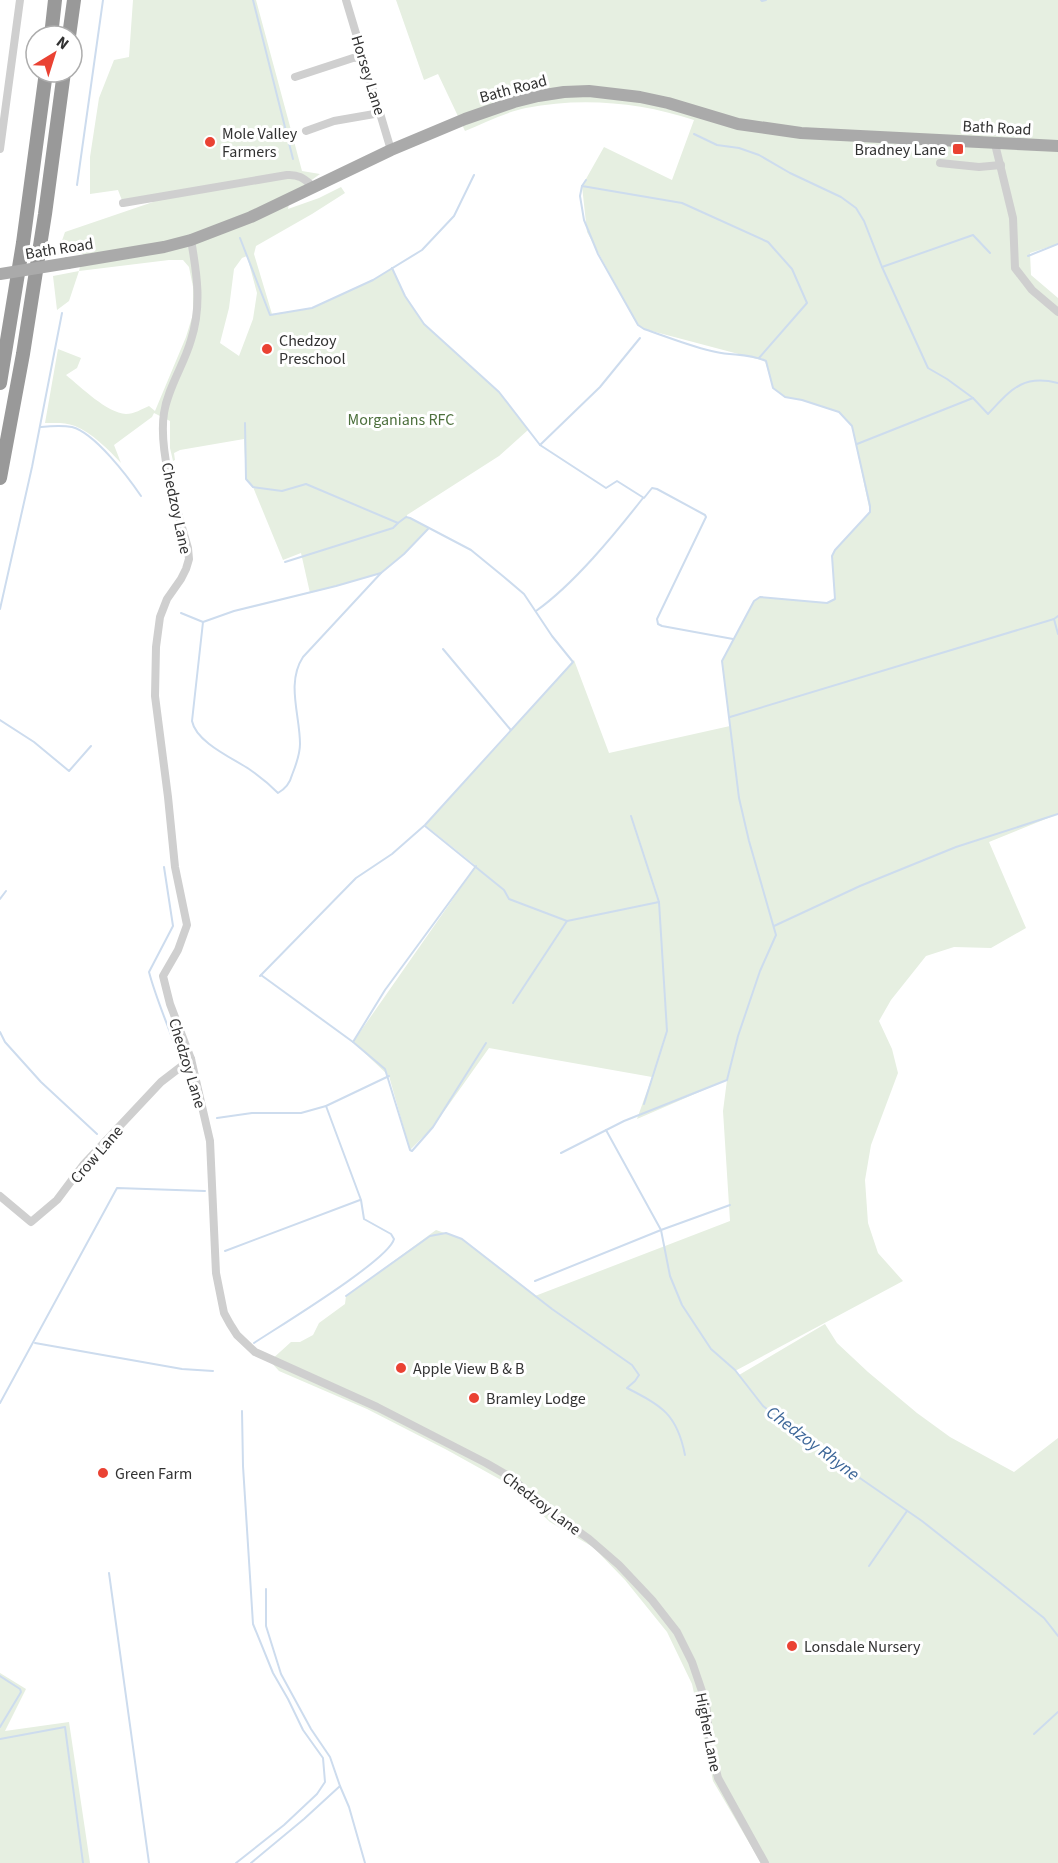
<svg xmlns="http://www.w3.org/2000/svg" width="1058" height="1863" font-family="'Source Sans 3',sans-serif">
  <rect width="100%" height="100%" fill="#fff"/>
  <!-- green -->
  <g fill="#e6efe1" fill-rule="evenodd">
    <path d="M133,0h123l46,171 18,3 -29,21 -3,14 31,-11 22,-11 4,6 -33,21 -56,32 -2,8 18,60 40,-6 61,-28 19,-12 13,28 19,28 75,68 29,38 -29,26 -92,59v2l22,11 -25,26 -23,19 -71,20 -9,-40 -18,7 -30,-73 -7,-8 -2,-40 -64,11 -6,3 1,7 -2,1 -3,-13v-27l-16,-8 -2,4 -38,28 7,18c-13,-14 -29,-30 -46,-37 -10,-4 -20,-3 -30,-3l13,-74 23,9 -4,10 -11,7c15,12 41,38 60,39 8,0 16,-5 23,-8l6,5 31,-74 7,-23v-27l-4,-20 -6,-7h-14l-90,11 -10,30 -12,9 -4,-34 26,-5 4,-17 -26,1 8,-23 88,-30 -30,1 -5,-13 -28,4v-37l9,-59 15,-38 15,-3zM247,256l10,37 -4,26 -14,37 -19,-13 9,-35 5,-39 8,-11z"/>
    <path d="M396,0h662v244l-28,9 1,22 27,23v516l-69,28 37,86 -35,20 -37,-1 -28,9 -35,44 -12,21 13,28 6,24 -27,72 -6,35 3,43 10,30 25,28 -168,90 4,4 86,-51 12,19 31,29 49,41 33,24 64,35 44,-34v425h-297l-48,-82 -21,-97 -25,-52 -42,-52 -32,-33 -43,-25 -40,-37 -63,-35 -80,-41 -88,-38 -9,-10 21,-19h9l13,-7 6,-12 26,-19 1,-8 90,-66 26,9 73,57 195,-75 -7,-110 4,-31 -90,39 15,-42 -163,-29 -56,79 -23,23 -21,-74 -36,-34 123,-176 -51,-41 149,-165 35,93 121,-27 -8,-65 32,-60 6,-4 67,6 8,-4 -3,-43 3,-6 35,-38 -18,-86 -13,-14 -37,-12 -17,-3 -12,-9 -8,-27 -121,-32 -6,-4 -51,-93 -5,-46 22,-39 68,33 22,-60c-54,-18 -113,-23 -168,-12 -20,4 -42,15 -61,23l-27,-57 -14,6z"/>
    <polygon points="0,1673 26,1689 5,1731 69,1722 90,1863 0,1863"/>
  </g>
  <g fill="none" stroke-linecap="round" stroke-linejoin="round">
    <!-- stream -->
    <g stroke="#cddcee" stroke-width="2">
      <polyline points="253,0 293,159"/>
      <polyline points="761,0 762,1 766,0"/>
      <path d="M694,134l23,11 22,3 20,7 31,18 51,24 15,11 8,13 18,46 46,101 19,11 26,19 15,16c23,-24 34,-40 70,-31"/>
      <polyline points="586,180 582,186 682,203 768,242 792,269 807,303 759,358"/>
      <polyline points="77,185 103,0"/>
      <polyline points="240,238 270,315 312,308 373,280 422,250 454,216 474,175"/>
      <polyline points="1028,256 1058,244"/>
      <polyline points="882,267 973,235 990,253"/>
      <polyline points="392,268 405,296 424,324 499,392 540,445 606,488 617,481 644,498 652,488 657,489 705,515 706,517 657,619 658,624 662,626 733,639"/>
      <polyline points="245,423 246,479 253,487 282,491 306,484 398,523 406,517 410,518 471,550 504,577 524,594 552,636 573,662 425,825 392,854 356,878 261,975"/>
      <path d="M40,427c11,-1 21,-2 32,0 23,6 56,50 69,69"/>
      <polyline points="857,444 973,398"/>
      <polyline points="540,445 600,387 640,338"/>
      <polyline points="285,562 393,528 398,523"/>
      <polyline points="0,609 32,467 62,313"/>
      <path d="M536,611c38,-27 78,-76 107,-113"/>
      <polyline points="181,613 203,622 234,611 336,586 381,573 404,554 428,529"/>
      <polyline points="1058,616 1054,619 1058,634"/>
      <path d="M203,622l-11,99c4,21 40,37 57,48 10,7 20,15 29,24 7,-4 12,-10 14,-18 4,-10 8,-21 8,-31 0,-29 -14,-61 3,-87l78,-84"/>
      <polyline points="443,649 510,729"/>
      <polyline points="730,717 1054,619"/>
      <polyline points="0,720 34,742 69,771 91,746"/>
      <polyline points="631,816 659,902 667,1031 644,1104"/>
      <polyline points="425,826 504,890 509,899 567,921 659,902"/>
      <path d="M164,867l9,59 -24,46c8,30 21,58 31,87"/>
      <polyline points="0,899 6,891"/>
      <polyline points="774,926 860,886 956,847 1058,814"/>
      <polyline points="260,976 261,975 353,1042 385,1069 410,1150 412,1151 433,1127 486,1043"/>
      <polyline points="513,1003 567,921"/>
      <polyline points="0,1032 5,1042 41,1082 97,1134"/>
      <polyline points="353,1042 385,990 476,866"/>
      <polyline points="217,1118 252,1113 301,1113 326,1106 389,1076"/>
      <polyline points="606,1130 661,1230 670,1276 682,1305 711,1349 735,1370 763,1406 828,1456 922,1521 998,1581 1044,1618 1058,1636"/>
      <path d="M561,1153l63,-32 103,-41 11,-44 22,-65 16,-36 -27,-94 -10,-43 -17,-137 32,-60 6,-4 67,6 8,-4 -3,-43 3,-6 35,-38v-6l-18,-80 -13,-14 -37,-12 -17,-3 -12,-9 -7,-27c-18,-8 -32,-5 -50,-9 -24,-5 -48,-15 -72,-23l-6,-4 -40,-71 -14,-34 -4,-24 2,-10"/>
      <polyline points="225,1251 360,1200"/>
      <polyline points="535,1281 661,1230 730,1205"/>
      <path d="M346,1296l84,-60 16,-3 16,6 90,70 80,56 7,10 -4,6 -8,7c35,18 50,26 58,67"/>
      <polyline points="35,1343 182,1369 213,1371"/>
      <path d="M254,1343c24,-16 135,-83 140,-104l-3,-5 -27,-15 -3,-19 -35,-94"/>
      <polyline points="0,1403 117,1188 205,1191"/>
      <polyline points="869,1566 907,1511"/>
      <polyline points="109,1573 149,1863"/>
      <polyline points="266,1589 266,1626 281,1674 311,1729 330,1757 340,1786"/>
      <polyline points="0,1676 20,1689 21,1692 0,1727"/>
      <polyline points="1034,1734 1058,1712"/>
      <polyline points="0,1739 65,1727 83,1863"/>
      <polyline points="236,1863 284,1825 317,1794 325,1782 323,1758 303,1730 288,1699 273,1673 253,1624 243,1466 242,1411"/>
      <polyline points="251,1863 304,1819 340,1786 349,1807 365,1863"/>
    </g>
    <!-- street -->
    <g stroke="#cfcfcf" stroke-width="8">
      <polyline points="346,0 391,150"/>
      <polyline points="295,77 353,58 363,57"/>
      <polyline points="306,131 334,121 380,113"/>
      <polyline points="995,144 1013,218 1015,268 1032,290 1058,312"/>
      <polyline points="0,149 20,0"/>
      <polyline points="940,163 979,167 1001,165"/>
      <path d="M123,203l164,-28c13,-1 18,5 28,13"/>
      <path d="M191,240c6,34 11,66 0,100 -7,25 -23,47 -27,73 -6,38 13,97 24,135l1,11 -3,10 -5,10 -14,20 -7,18 -4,30 -1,49 13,101 7,70 12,58 -9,25 -15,26 7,28 21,55 19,82 6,132 8,40 6,11 7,11 18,17 122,55 109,56 26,15 24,23 53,38 30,26 33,35 25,32 15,30 14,41 4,43 8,32 47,85"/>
      <polyline points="0,1196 31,1222 57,1200 84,1164 161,1082 191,1059"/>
    </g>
    <!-- primary -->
    <polyline stroke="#aaa" stroke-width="12" points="68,263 164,247 191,240 251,217 391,150 465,119 514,102 538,96 564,92 589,91 640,97 668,103 738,124 801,133 1058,146"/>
    <!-- highway -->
    <g stroke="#999" stroke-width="14">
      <polyline points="51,36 55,0"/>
      <polyline points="69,36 74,0"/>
      <polyline points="0,383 23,243 46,72"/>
      <polyline points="0,478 23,354 45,214 64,72"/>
    </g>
    <!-- primary-bridge -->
    <polyline stroke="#aaa" stroke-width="12" points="0,274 68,263"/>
  </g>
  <!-- markers -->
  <g fill="#ea4233" stroke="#fff" stroke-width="2">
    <circle cx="210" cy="142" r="6"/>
    <rect x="952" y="143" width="12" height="12" rx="3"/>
    <circle cx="267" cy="349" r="6"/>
    <circle cx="401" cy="1368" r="6"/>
    <circle cx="474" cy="1398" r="6"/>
    <circle cx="103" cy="1473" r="6"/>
    <circle cx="792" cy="1646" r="6"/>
  </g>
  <g text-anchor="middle" stroke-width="6" stroke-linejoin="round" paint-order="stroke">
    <!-- street labels -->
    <g font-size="16" fill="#323232" stroke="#fff">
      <text transform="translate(369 75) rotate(73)" y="6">Horsey Lane</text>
      <text transform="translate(513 88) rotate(-15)" y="6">Bath Road</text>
      <text transform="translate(997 127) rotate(3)" y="6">Bath Road</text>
      <text transform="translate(59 248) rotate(-9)" y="6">Bath Road</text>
      <text transform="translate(177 508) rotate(78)" y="6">Chedzoy Lane</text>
      <text transform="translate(188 1063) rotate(73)" y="6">Chedzoy Lane</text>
      <text transform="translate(96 1154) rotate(-49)" y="6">Crow Lane</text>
      <text transform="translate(542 1503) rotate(37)" y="6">Chedzoy Lane</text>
      <text transform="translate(709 1732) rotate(79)" y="6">Higher Lane</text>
    </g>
    <!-- poi labels -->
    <g font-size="16" fill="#323232" stroke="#fff" text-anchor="start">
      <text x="222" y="139">Mole Valley<tspan x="222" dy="18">Farmers</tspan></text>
      <text x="946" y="155" text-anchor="end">Bradney Lane</text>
      <text x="279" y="346">Chedzoy<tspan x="279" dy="18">Preschool</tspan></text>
      <text x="413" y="1374">Apple View B &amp; B</text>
      <text x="486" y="1404">Bramley Lodge</text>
      <text x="115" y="1479">Green Farm</text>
      <text x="804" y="1652">Lonsdale Nursery</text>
    </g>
    <!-- park labels -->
    <g font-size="16" fill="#4d703d" stroke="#fff">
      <text x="401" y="425">Morganians RFC</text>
    </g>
    <!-- water labels -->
    <g font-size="18" font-style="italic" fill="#3c6698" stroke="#fff">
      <text transform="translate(813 1443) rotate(37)" y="6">Chedzoy Rhyne</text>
    </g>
  </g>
  <!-- north arrow -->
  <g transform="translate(54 54) rotate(38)"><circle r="28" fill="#ffffff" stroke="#adadad" stroke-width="1.5"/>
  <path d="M0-4.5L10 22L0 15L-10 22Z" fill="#ea4233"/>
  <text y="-9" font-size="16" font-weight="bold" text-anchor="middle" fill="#323232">N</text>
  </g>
</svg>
